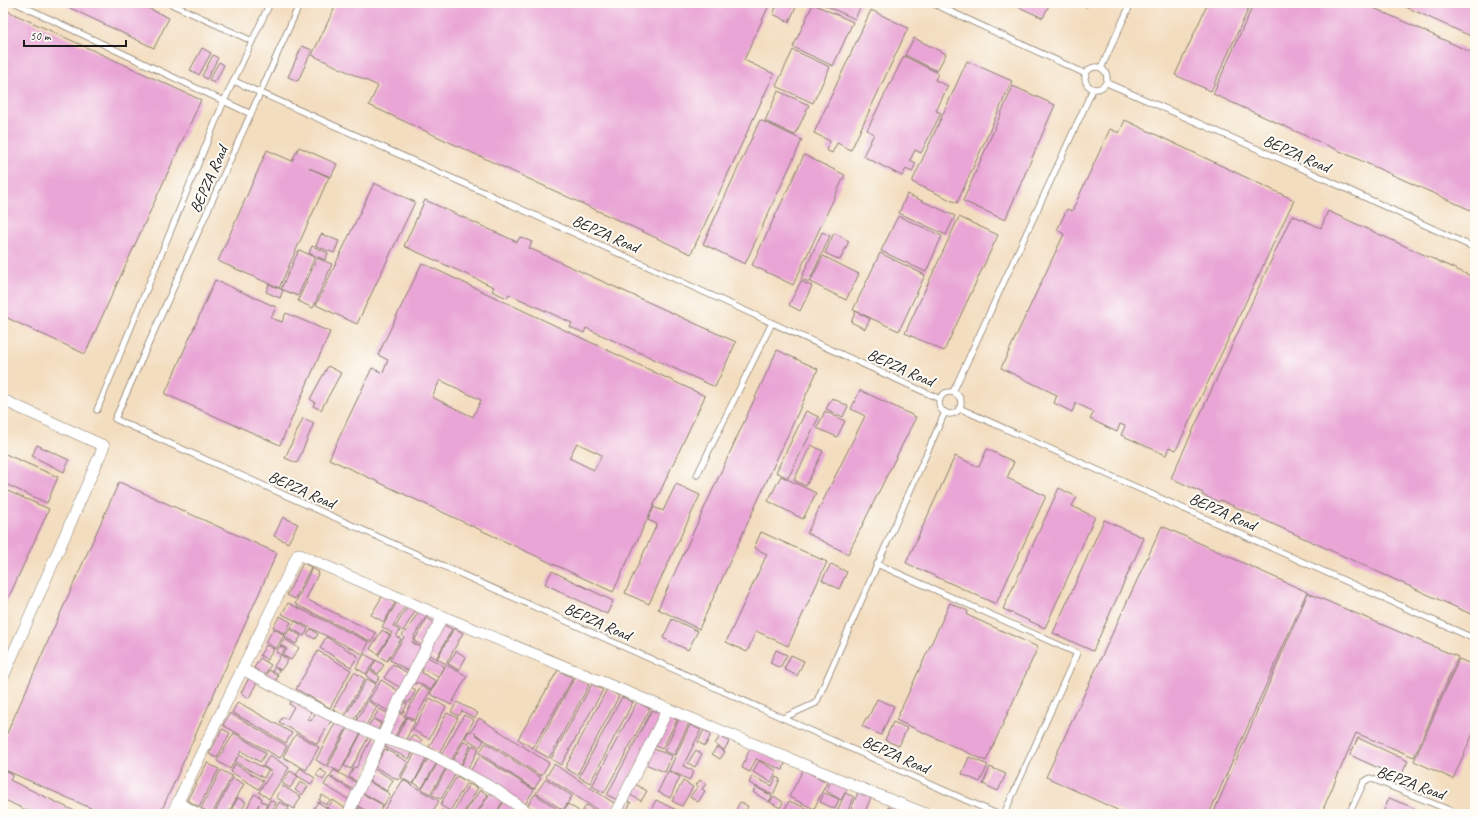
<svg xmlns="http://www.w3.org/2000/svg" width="1478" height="817" font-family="Caveat,sans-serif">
  <rect width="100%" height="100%" fill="#fdfcf7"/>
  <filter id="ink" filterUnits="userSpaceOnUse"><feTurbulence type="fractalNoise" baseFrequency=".025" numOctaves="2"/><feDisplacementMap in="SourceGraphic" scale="8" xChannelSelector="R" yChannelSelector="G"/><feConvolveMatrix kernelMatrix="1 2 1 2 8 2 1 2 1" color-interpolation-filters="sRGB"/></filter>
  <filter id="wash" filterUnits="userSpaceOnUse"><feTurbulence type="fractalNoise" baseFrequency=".012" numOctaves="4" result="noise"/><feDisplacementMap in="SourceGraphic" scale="16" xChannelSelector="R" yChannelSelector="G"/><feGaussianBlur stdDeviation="0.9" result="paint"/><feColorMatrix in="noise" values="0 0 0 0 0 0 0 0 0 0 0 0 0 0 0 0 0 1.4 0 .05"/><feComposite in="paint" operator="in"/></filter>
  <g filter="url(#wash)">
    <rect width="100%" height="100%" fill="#f3ddbf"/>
    <g id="blocks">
      <!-- building -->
      <g fill="#e9a5d5" fill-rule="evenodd">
        <polygon points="68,3 137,3 169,18 154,48 66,6"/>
        <polygon points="337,3 770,3 744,60 774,74 691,254 369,105 378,86 312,55"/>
        <polygon points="774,3 798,3 789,22 773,14 776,8 772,6"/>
        <polygon points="822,3 862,3 855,19 822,4"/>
        <polygon points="1010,3 1050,3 1043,18"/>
        <polygon points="1079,3 1089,3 1087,7"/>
        <polygon points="1208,3 1251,3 1211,91 1175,75"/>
        <polygon points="1254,3 1363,3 1475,54 1475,212 1213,94"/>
        <polygon points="1397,3 1475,3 1475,38"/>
        <polygon points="813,4 853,22 833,66 793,47"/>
        <polygon points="3,9 201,100 85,354 3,316"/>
        <polygon points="871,10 908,28 851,150 837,143 832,153 826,150 830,141 814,133"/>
        <polygon points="914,38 946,54 937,71 905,55"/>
        <polygon points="302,46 312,50 298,81 288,77"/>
        <polygon points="202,48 211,53 199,75 190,70"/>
        <polygon points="793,50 830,67 813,103 776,86"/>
        <polygon points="213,55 218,58 207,79 202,76"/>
        <polygon points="904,56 938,73 935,80 948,86 936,111 941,113 921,153 915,150 910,160 916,163 912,172 906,169 902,176 863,156 874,134 867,130"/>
        <polygon points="967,61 1012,81 957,203 912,182"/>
        <polygon points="219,62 224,65 215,83 209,80"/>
        <polygon points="1013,86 1055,105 1005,220 963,201"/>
        <polygon points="778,91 809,105 795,135 765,121"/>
        <polygon points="760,120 802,140 745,264 703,244"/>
        <polygon points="1125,120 1294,200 1176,450 1169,447 1166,455 1121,435 1125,426 1120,424 1117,432 1090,419 1094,412 1076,403 1072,412 1054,403 1057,395 1001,368 1064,234 1057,230 1067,209 1072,211 1110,129 1119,133"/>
        <polygon points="299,147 337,164 331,177 309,168 329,177 279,288 218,261 267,150 292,161"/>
        <polygon points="804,155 845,175 793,285 752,265"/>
        <polygon points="374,183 415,202 357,324 316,305"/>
        <polygon points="907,194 955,216 946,235 899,213"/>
        <polygon points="425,200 517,242 520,237 532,242 529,248 736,342 715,387 586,328 584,333 570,327 572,323 509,294 507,298 492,291 494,287 404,246"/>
        <polygon points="1328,211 1475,278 1475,616 1220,500 1219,502 1202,495 1203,493 1171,478 1292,215 1321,228"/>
        <polygon points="898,216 942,236 926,272 881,251"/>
        <polygon points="959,217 998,235 944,351 905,333"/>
        <polygon points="822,232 830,236 809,282 801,279"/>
        <polygon points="834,233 849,241 840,260 825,253"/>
        <polygon points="321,234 339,241 334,253 316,246"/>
        <polygon points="312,246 328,253 325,260 309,253"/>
        <polygon points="299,250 315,257 298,296 281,289"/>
        <polygon points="880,253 925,275 899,331 853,310"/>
        <polygon points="823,256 859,274 846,300 810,282"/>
        <polygon points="317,258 332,264 313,308 298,301"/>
        <path d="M422,263l283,133 -92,196 -284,-133 43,-91 11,5 5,-13 -10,-5zM440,380l41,20 -8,17 -41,-20zM577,443l25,12 -8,15 -25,-12z"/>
        <polygon points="215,280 276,307 271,318 282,322 286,313 330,332 280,445 165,394"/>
        <polygon points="801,281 812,286 800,311 789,305"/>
        <polygon points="269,284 283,290 280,298 266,292"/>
        <polygon points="856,311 870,319 865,329 851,322"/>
        <polygon points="777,350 818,369 699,629 658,609"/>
        <polygon points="328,366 341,373 321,410 313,406 315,402 310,399"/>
        <polygon points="860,390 916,417 848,554 807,533 865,416 851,409"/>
        <polygon points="832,398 848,406 843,417 826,409"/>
        <polygon points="806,411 819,417 788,478 776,472"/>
        <polygon points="825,411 845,421 837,437 817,428"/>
        <polygon points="303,418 314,423 297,463 285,458"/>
        <polygon points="37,445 69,460 64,472 32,456"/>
        <polygon points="811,445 823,451 806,486 794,480"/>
        <polygon points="987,449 1014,462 1007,478 1046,496 996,604 906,563 955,456 979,467"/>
        <polygon points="3,453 58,477 47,503 3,483"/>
        <polygon points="781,476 816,493 803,519 768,501"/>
        <polygon points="119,482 277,553 160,814 104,814 3,769 3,742"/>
        <polygon points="676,484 700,495 649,604 625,593 657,524 648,520 654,507 663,511"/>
        <polygon points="1059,488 1077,497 1072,506 1095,517 1045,628 1003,609"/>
        <polygon points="3,489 49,509 3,610"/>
        <polygon points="283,517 298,524 288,543 274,536"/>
        <polygon points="1104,520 1144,538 1093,651 1053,633"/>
        <polygon points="1162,526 1307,592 1209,814 1124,814 1124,813 1046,777"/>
        <polygon points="761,532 827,562 788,646 756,631 747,652 726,642 767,554 754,548"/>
        <polygon points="303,563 311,567 295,599 287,595"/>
        <polygon points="831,564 847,572 839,589 822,580"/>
        <polygon points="312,568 319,572 306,599 376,633 372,642 295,604"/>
        <polygon points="552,571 613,601 607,614 545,584"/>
        <polygon points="1308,593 1458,657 1414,757 1356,733 1321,814 1213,814"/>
        <polygon points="383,595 395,603 384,622 371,615"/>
        <polygon points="398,601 406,605 393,626 400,631 396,636 401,639 387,661 378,656 392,633 382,627"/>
        <polygon points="288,603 369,642 363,654 282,614"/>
        <polygon points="950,603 968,611 967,615 1038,647 986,761 896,720"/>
        <polygon points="408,606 416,610 403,631 396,626"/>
        <polygon points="419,611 427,615 414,636 415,637 412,642 423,649 409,671 390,660 404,637 402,636 405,631 406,632"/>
        <polygon points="280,616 291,622 285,634 273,627"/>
        <polygon points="427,618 436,623 422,646 414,641"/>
        <polygon points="672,619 698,631 688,650 663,638"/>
        <polygon points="295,621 308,629 304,636 291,628"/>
        <polygon points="442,624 452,629 436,659 426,653"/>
        <polygon points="454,628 463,633 446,664 437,659"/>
        <polygon points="274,629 284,635 276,649 265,642"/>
        <polygon points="290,629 301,636 296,644 285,637"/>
        <polygon points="311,629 318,634 315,639 307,634"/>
        <polygon points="382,630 390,635 378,654 370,649"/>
        <polygon points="326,637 358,656 351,667 320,648"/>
        <polygon points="285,639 299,648 291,660 283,655 287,649 280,645"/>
        <polygon points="266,645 274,649 267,660 260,655"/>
        <polygon points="280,646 285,649 281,655 276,652"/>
        <polygon points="776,650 787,655 780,668 770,663"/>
        <polygon points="318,651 351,670 330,708 296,689"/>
        <polygon points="456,651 466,657 459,670 448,664"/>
        <polygon points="364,654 375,660 366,674 356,668"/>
        <polygon points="281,655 288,660 281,670 274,666"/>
        <polygon points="424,655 444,666 438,677 418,666"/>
        <polygon points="791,655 804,661 797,676 784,669"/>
        <polygon points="260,658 271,665 264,675 254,668"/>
        <polygon points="1459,659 1475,666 1475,729 1453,779 1414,761"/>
        <polygon points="376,660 384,665 378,674 371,669"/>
        <polygon points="393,664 409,674 401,688 384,678"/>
        <polygon points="446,665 467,676 451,705 430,694"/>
        <polygon points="275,667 279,670 277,674 272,671"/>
        <polygon points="417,668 423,671 422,673 436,681 431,690 417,682 416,684 410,681"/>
        <polygon points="269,670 278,676 275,682 266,676"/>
        <polygon points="370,670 380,677 376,683 366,676"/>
        <polygon points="558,670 573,678 533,748 518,739"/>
        <polygon points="354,672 365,679 343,716 333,709"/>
        <polygon points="250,676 258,680 249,698 241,693"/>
        <polygon points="575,677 589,685 549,758 535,750"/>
        <polygon points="367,679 376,684 353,721 345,716"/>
        <polygon points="381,680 400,692 388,711 369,700"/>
        <polygon points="592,684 603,690 561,765 551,759"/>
        <polygon points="409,686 416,690 409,703 402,699"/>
        <polygon points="421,686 430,691 415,720 405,715"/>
        <polygon points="607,689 619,696 577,775 565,768"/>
        <polygon points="622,697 633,702 590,783 579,777"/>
        <polygon points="430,698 446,707 429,739 413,730"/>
        <polygon points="293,699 311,709 310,712 311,714 308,719 311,721 316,712 331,721 317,744 279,722 283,717 287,719 294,707 289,704"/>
        <polygon points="877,699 894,706 881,735 862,726 866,718 868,718"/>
        <polygon points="368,701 377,707 365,727 356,721"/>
        <polygon points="402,701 407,704 403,713 396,710"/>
        <polygon points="238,702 292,733 286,743 232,712"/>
        <polygon points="457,702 478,713 475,718 462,711 459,716 451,712"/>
        <polygon points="637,702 650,709 604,793 592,786"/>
        <polygon points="379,709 389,714 383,724 374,718"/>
        <polygon points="652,710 663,715 618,800 607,795"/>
        <polygon points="397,712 406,717 394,738 386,733"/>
        <polygon points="230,713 287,746 280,758 223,725"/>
        <polygon points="447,713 458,718 439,753 429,747"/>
        <polygon points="464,715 474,720 451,761 441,755"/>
        <polygon points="668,715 677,720 662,749 653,745"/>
        <polygon points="407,717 415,722 405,741 397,736"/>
        <polygon points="479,718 549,763 541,776 474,733 484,741 480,747 465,738 469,731 471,732"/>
        <polygon points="373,719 381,724 376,733 367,728"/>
        <polygon points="679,719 689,723 674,755 664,751"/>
        <polygon points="336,721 347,727 326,766 316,760"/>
        <polygon points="893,722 907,728 899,746 885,740"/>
        <polygon points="690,725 701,730 683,766 694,771 689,780 669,770"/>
        <polygon points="349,726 361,732 340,772 328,766"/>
        <polygon points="222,729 230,733 217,758 209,754"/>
        <polygon points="704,730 711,734 705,746 698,742"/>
        <polygon points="362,732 369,736 351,769 344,766"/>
        <polygon points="234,733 266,753 260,762 241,751 239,755 268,770 264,778 235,762 238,756 230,769 217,761"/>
        <polygon points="296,734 319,747 306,770 283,757"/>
        <polygon points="412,735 422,740 418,749 408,743"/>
        <polygon points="720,736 729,742 724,750 715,744"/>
        <polygon points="372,737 381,741 359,783 349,777 354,767 356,768"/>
        <polygon points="1358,738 1408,761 1400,778 1350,755"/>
        <polygon points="389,741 412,753 409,759 385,747"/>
        <polygon points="464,741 471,745 460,766 452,762"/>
        <polygon points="486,743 541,778 534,789 479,753"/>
        <polygon points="473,745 479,749 467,770 461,766"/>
        <polygon points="717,747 725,752 720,759 712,754"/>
        <polygon points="651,748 672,756 665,772 645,764"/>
        <polygon points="750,748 785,763 783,770 756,759 750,772 742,768"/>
        <polygon points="385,749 408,762 398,780 375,767"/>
        <polygon points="696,750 702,754 695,767 688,763"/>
        <polygon points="416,751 427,757 413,784 401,778"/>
        <polygon points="270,755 289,768 269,799 259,792 272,772 263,766"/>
        <polygon points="480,756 534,790 524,806 470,771"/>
        <polygon points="429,757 437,762 422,788 414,783"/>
        <polygon points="969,757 988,765 980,782 962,774"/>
        <polygon points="759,761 777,771 771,782 753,772"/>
        <polygon points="207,763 219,769 199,807 187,800"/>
        <polygon points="438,763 446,768 430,794 422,789"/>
        <polygon points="235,764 263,781 259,789 231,772"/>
        <polygon points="554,764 617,805 611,814 604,814 546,777"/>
        <polygon points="990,767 1006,774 998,791 983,784"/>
        <polygon points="300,768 315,778 311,784 296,775"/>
        <polygon points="447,768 456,773 441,799 432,795"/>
        <polygon points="320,769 327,774 323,780 316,775"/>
        <polygon points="374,769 393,780 387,791 368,780"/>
        <polygon points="3,770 13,775 10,780 81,814 34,814 3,799"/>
        <polygon points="221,770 232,776 212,814 201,808"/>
        <polygon points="334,770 360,785 356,791 330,776"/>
        <polygon points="803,770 827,782 814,809 789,797"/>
        <polygon points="290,771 298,776 290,788 282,783"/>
        <polygon points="668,771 680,777 670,798 658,792"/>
        <polygon points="457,776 467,782 450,811 440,805"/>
        <polygon points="752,776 772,786 776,777 780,779 773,795 749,783"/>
        <polygon points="329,777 356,793 351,801 324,785"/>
        <polygon points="233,778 244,784 228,814 214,814"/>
        <polygon points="546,779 572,796 563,810 536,793"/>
        <polygon points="832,779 848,788 841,800 826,791"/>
        <polygon points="403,780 439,801 431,814 391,814 384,810"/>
        <polygon points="700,780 706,784 702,789 705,791 698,802 690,797 698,786 696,785"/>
        <polygon points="368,781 390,794 384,805 362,792"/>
        <polygon points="683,781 693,787 682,806 672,801"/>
        <polygon points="300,782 308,786 302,795 295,790"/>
        <polygon points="633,783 647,791 641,801 627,793"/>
        <polygon points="469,784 478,788 463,814 456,814 453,812"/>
        <polygon points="283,786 301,797 294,809 276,797"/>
        <polygon points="756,787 772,796 769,802 753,792"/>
        <polygon points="1475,787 1475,796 1472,794"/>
        <polygon points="480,790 488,795 476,814 464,814"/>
        <polygon points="859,790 872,795 864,814 849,814"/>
        <polygon points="490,793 503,801 495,814 477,814"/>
        <polygon points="824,793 839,799 835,809 820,802"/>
        <polygon points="845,793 854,797 846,814 836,814"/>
        <polygon points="254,794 262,798 261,801 267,804 262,814 255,814 259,804 254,814 244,814"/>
        <polygon points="363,794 383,805 380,811 385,814 372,814 356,805"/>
        <polygon points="535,794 560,811 558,814 536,814 526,808"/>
        <polygon points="322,795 330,800 326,805 319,800"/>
        <polygon points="774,796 783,802 780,808 770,802"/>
        <polygon points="238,798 246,802 240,813 232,808"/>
        <polygon points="1389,798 1419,810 1417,814 1383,813"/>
        <polygon points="625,799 631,803 625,812 619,808"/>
        <polygon points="270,800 276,803 270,814 264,814"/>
        <polygon points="333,800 346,809 342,814 336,814 327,808"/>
        <polygon points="656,800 678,811 677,814 649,814"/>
        <polygon points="789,801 815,812 814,814 783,813"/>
        <polygon points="279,802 289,807 285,814 273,814"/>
        <polygon points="318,802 327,808 322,814 316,814 312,811"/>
        <polygon points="504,802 514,808 510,814 496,814"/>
        <polygon points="740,802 748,806 744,814 734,814"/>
        <polygon points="568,804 579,811 577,814 561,814"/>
        <polygon points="586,805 600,814 581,814"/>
        <polygon points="888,807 906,814 885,814"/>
        <polygon points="358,808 369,814 354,814"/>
        <polygon points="515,809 520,813 519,814 512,814"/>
        <polygon points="289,810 296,814 287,814"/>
        <polygon points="327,810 333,814 325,814"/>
        <polygon points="441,810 448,814 439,814"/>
      </g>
    </g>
  </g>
  <g filter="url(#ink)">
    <use href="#blocks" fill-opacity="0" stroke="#887c6e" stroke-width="1"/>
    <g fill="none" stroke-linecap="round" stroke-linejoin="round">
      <defs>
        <g id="service">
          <polyline points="16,3 251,114"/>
          <polyline points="169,3 252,41"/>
          <polyline points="300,3 115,419 997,814"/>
          <polyline points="932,3 1086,74"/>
          <circle cx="1096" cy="78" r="11"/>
          <polyline points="1101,68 1131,3"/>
          <polyline points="234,81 490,195 940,399"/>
          <polyline points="1107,83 1301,168 1475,248"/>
          <polyline points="953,392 1093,89"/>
          <circle cx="950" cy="403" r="11"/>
          <polyline points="959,408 1475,639"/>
          <polyline points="97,410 224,101 270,3"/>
          <polyline points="697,475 772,323"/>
          <polyline points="877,564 1077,653 1004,814"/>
          <polyline points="783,718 816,703 945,412"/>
          <polyline points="1349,814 1364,782 1370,778 1459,814"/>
        </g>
        <g id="minor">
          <polyline points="3,400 104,446 3,677"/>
          <polyline points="242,669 328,714 383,738 424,751 496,790 530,814"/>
          <polyline points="178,803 198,814"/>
          <polyline points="172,814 298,554 429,611 858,787 926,814"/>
          <polyline points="348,814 400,698 443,616"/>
          <polyline points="615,814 668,709"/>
        </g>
      </defs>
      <!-- service casing -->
      <use href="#service" stroke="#887c6e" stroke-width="7"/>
      <!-- minor casing -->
      <use href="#minor" stroke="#887c6e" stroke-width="12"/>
      <!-- service -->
      <use href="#service" stroke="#fff" stroke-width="5.5"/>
      <!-- minor -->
      <use href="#minor" stroke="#fff" stroke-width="11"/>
    </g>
  </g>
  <g text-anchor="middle" stroke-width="4" stroke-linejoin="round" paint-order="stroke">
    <!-- street labels -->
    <g font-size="16" fill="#1c1c1c" stroke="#fdfcf7">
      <text transform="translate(1297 153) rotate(24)" y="6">BEPZA Road</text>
      <text transform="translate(208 179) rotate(-66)" y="6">BEPZA Road</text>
      <text transform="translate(606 233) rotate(24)" y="6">BEPZA Road</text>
      <text transform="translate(901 367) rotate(24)" y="6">BEPZA Road</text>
      <text transform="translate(302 489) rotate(24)" y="6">BEPZA Road</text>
      <text transform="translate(1223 511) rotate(24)" y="6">BEPZA Road</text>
      <text transform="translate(598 621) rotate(24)" y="6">BEPZA Road</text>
      <text transform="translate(896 754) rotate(24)" y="6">BEPZA Road</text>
      <text transform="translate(1411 782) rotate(20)" y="6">BEPZA Road</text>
    </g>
  </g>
  <!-- margin -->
  <rect width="1478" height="817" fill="none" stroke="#fdfcf7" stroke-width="16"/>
  <!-- scale -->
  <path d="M24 40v6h102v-6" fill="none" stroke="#1c1c1c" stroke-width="2"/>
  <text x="30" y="40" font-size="12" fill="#1c1c1c" stroke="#fdfcf7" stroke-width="3" paint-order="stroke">50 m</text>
</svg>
